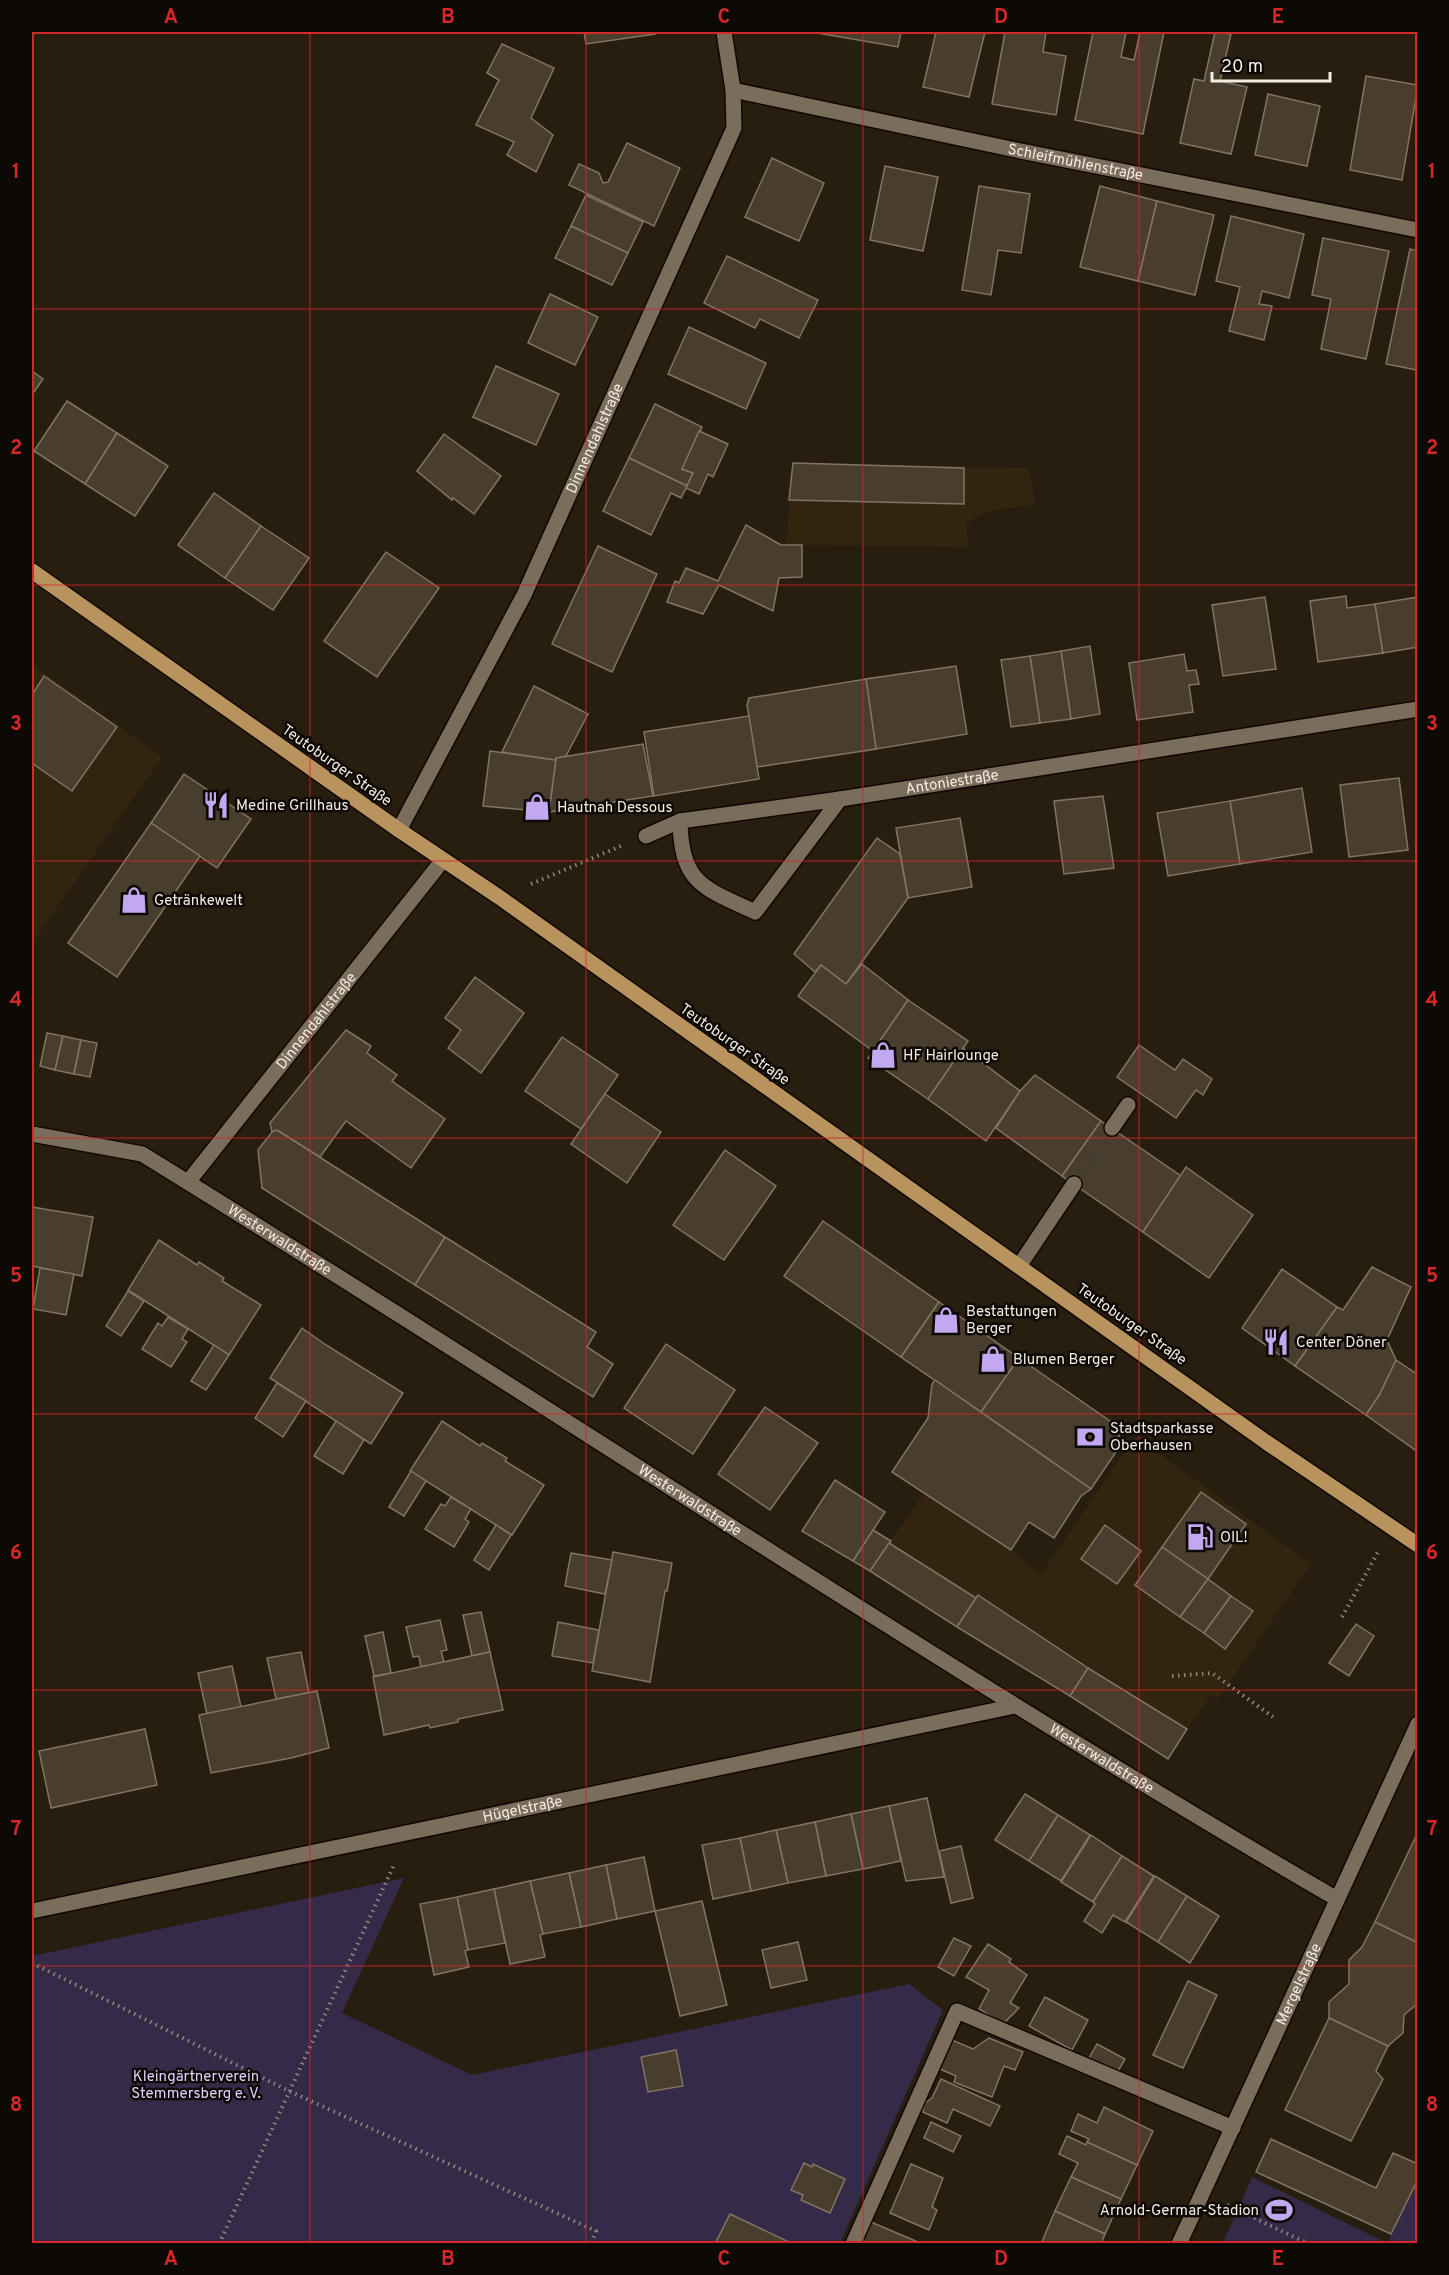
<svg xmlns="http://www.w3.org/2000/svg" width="1449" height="2275" font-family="Overpass,sans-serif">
  <rect width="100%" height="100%" fill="#281e0f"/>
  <!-- built -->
  <g fill="#32240e">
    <polygon points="793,463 1028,468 1036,504 986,512 966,524 969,547 786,545"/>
    <polygon points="32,664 162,757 33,942 32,942"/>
    <polygon points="1135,1436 1311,1564 1218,1699 1211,1695 1187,1729 978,1595 976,1598 889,1543 924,1493 1011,1550 1041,1575"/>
  </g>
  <!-- green -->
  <g fill="#362a49">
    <polygon points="404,1878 342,2013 472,2075 909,1984 943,2010 840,2243 32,2243 32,1956"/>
    <polygon points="1252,2177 1387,2243 1223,2243"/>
    <polygon points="1417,2179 1417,2243 1388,2243 1391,2234"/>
  </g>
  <!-- building -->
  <g fill="#493e2e" stroke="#817463" stroke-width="1.5">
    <polygon points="584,32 655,32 655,34 586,44"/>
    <polygon points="812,32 901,32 898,47"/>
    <polygon points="936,32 985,32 969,97 923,87"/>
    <polygon points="1005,32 1046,32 1043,52 1066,56 1056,115 992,104"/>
    <polygon points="1093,32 1126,32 1121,57 1134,60 1140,32 1164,32 1143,134 1075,120"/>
    <polygon points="1215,32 1231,34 1220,81 1247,87 1231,154 1180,143 1194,79 1204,81"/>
    <polygon points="502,44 554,68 531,118 553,135 536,172 507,155 514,142 476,125 499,80 487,73"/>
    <polygon points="1366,76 1418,85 1402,180 1350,170"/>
    <polygon points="1268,94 1320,106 1307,166 1255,155"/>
    <polygon points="627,143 680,168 654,226 569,185 579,164 599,173 603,183 608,182"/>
    <polygon points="772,158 824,183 799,241 745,217"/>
    <polygon points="885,166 938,177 923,251 870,240"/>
    <polygon points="979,186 1030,194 1021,253 998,250 991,295 962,290"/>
    <polygon points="1100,186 1157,201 1138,281 1080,267"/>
    <polygon points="586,195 643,222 628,253 571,226"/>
    <polygon points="1157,201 1214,215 1195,295 1138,281"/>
    <polygon points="1231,216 1304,234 1289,298 1262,291 1259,304 1272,306 1264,340 1229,331 1240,287 1216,281"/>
    <polygon points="571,226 628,253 612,285 555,258"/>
    <polygon points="1323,238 1389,251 1366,359 1321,349 1331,299 1312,295"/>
    <polygon points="1410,249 1418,251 1417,370 1386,364"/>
    <polygon points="727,256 818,300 799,338 760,319 755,328 704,303"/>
    <polygon points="550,294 598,317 575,365 528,343"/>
    <polygon points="689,327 766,363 746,409 668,374"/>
    <polygon points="496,366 559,394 536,445 473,417"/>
    <polygon points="32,371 43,379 32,395"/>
    <polygon points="67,401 117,433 85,484 34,451"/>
    <polygon points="655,404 702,427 682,469 693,473 687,486 629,458"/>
    <polygon points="699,431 728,444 713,477 708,474 699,494 686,488 693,473 682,469"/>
    <polygon points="117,433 168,466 135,516 85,484"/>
    <polygon points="444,434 501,476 474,514 453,498 452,500 417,471"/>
    <polygon points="629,458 687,486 681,498 671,493 651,535 603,511"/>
    <polygon points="793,463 964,468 964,504 789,500"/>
    <polygon points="214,493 261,526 225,578 178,545"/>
    <polygon points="746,525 781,545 802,545 802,577 779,578 773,611 719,585 703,614 667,602 675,581 679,583 686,568 718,581"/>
    <polygon points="261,526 309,558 273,610 225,578"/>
    <polygon points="598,546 657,574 612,672 552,644"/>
    <polygon points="386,552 439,588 377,677 324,641"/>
    <polygon points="1346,596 1347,608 1375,604 1383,653 1318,662 1310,601"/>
    <polygon points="1265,597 1276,669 1223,676 1212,605"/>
    <polygon points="1418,597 1418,647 1383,653 1375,604"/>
    <polygon points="1090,646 1100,714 1071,719 1061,651"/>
    <polygon points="1061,651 1071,719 1040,723 1030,656"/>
    <polygon points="1184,654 1187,671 1196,670 1199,684 1189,685 1193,712 1137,720 1129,663"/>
    <polygon points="1030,656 1040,723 1011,727 1001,660"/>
    <polygon points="956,666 967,734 876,749 866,679"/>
    <polygon points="44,676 117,727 72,791 32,763 32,695"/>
    <polygon points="866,679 876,749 757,767 747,705 749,698"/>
    <polygon points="534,686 588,714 566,756 555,760 502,752"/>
    <polygon points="749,716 759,779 654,796 644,732"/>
    <polygon points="643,744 653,796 549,812 556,758"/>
    <polygon points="490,751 555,760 556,758 549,812 483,806"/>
    <polygon points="184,774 251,819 217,868 151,823"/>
    <polygon points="1399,778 1408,850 1349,857 1340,785"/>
    <polygon points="1302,788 1312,852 1240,864 1230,801"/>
    <polygon points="1103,796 1114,868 1064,874 1054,801"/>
    <polygon points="1230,801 1240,864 1168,876 1157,813"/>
    <polygon points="960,818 972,887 908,898 896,828"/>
    <polygon points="151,823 200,856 117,977 68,943"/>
    <polygon points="877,838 900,854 908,898 846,984 821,965 815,972 794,954"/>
    <polygon points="862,964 908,1000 873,1051 798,996 821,965 846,984"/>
    <polygon points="475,977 524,1013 481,1073 448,1048 461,1030 445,1018"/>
    <polygon points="908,1000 968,1041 928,1099 868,1058"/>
    <polygon points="346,1030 371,1046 367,1053 397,1075 392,1081 445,1119 411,1168 346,1121 320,1157 277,1130 272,1132 270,1123"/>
    <polygon points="47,1033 63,1036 55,1070 40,1066"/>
    <polygon points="63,1036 81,1040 74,1074 55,1070"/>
    <polygon points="562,1037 618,1075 581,1129 525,1091"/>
    <polygon points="81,1040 97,1043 90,1077 74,1074"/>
    <polygon points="1139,1045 1175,1070 1183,1059 1212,1079 1203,1095 1196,1090 1176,1118 1117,1077"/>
    <polygon points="963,1048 1020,1091 986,1141 928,1099"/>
    <polygon points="1035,1075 1101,1121 1062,1176 996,1128 1020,1091"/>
    <polygon points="605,1094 661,1132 627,1183 571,1144"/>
    <polygon points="1101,1121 1181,1176 1143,1232 1062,1176"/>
    <polygon points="277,1130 445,1237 415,1285 262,1188 258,1150 272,1132"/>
    <polygon points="725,1150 776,1186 724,1260 673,1225"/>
    <polygon points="1186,1167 1253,1215 1209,1278 1143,1232"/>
    <polygon points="32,1207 93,1217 82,1276 32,1266"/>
    <polygon points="823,1221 939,1302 901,1357 784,1276"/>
    <polygon points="445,1237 596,1332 587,1347 613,1364 593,1397 415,1285"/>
    <polygon points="159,1240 197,1265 199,1262 224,1278 222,1281 261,1305 229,1355 128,1290"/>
    <polygon points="1372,1267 1411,1287 1387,1340 1396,1360 1380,1394 1366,1415 1295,1366 1337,1307 1343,1310"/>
    <polygon points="40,1268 74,1274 66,1315 33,1309"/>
    <polygon points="1282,1269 1337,1307 1295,1366 1242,1328"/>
    <polygon points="128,1291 144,1301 121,1336 106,1326"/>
    <polygon points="939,1302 1019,1358 981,1412 901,1357"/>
    <polygon points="168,1317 188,1329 182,1339 187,1342 171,1367 142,1349 158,1323 162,1326"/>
    <polygon points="302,1328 326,1345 403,1393 371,1444 270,1378"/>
    <polygon points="666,1344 735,1390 693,1454 624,1408"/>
    <polygon points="214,1345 229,1355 206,1390 191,1381"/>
    <polygon points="1019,1358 1123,1430 1117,1439 1122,1443 1091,1489 981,1412"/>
    <polygon points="1396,1360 1418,1375 1418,1452 1366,1415 1380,1394"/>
    <polygon points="935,1380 1091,1489 1081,1496 1054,1538 1029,1522 1011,1550 892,1472 928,1418 932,1384"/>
    <polygon points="277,1383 306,1401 283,1437 255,1418"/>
    <polygon points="765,1407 818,1443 770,1510 718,1474"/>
    <polygon points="336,1421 364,1440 343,1474 314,1456"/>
    <polygon points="442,1421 480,1446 482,1443 507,1458 505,1461 544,1485 512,1535 410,1471"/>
    <polygon points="411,1471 426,1481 404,1516 389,1507"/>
    <polygon points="835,1480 885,1512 853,1561 802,1531"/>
    <polygon points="1201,1492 1246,1524 1208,1579 1162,1547"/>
    <polygon points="451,1497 471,1509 465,1519 469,1522 454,1547 425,1529 441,1504 445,1506"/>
    <polygon points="496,1525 511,1535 489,1570 474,1560"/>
    <polygon points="1105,1525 1141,1551 1117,1584 1081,1559"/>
    <polygon points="873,1530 891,1541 870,1571 853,1561"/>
    <polygon points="889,1543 976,1598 957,1627 870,1571"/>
    <polygon points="1162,1547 1208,1579 1180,1617 1135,1585"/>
    <polygon points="613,1552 672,1563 667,1591 665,1591 650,1682 592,1671"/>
    <polygon points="571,1553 612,1560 605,1594 565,1586"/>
    <polygon points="1208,1579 1231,1596 1204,1633 1180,1617"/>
    <polygon points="978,1595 1088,1668 1070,1696 957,1627"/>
    <polygon points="1231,1596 1253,1611 1225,1649 1204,1633"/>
    <polygon points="481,1612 490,1652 472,1656 463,1615"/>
    <polygon points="440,1620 447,1650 441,1651 444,1662 421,1667 419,1656 413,1657 406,1627"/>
    <polygon points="558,1622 599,1630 593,1663 552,1656"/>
    <polygon points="1356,1624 1374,1636 1349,1676 1329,1663"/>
    <polygon points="383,1632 391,1673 374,1676 365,1636"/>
    <polygon points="301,1652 309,1693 276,1699 267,1658"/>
    <polygon points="490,1652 503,1710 458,1719 458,1722 430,1728 429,1725 384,1735 373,1677"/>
    <polygon points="232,1666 241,1707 207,1714 198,1673"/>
    <polygon points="1088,1668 1187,1729 1168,1759 1070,1696"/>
    <polygon points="317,1691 329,1748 291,1758 211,1773 199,1715"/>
    <polygon points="145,1729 157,1785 51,1808 39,1751"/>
    <polygon points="1025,1794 1058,1815 1029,1861 995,1840"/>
    <polygon points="927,1798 944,1877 906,1881 889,1806"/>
    <polygon points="889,1806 901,1861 863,1869 851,1814"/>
    <polygon points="851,1814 863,1869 826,1876 815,1822"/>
    <polygon points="1058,1815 1090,1835 1061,1881 1029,1861"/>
    <polygon points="815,1822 826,1876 788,1883 776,1830"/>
    <polygon points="776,1830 788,1883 751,1891 740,1838"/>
    <polygon points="1418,1832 1418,1943 1375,1922"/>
    <polygon points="1091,1835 1122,1856 1093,1902 1061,1882"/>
    <polygon points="740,1838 751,1891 713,1899 702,1845"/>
    <polygon points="961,1846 973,1898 951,1903 939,1851"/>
    <polygon points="1122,1856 1154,1876 1125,1922 1113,1915 1102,1933 1084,1921 1095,1904 1093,1902"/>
    <polygon points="644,1857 655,1911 617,1919 606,1865"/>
    <polygon points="606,1865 617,1919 581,1927 569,1873"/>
    <polygon points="569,1873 581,1927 543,1934 530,1881"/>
    <polygon points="1155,1876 1187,1896 1158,1942 1126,1922"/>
    <polygon points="530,1881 543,1934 540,1935 545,1957 510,1964 494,1889"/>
    <polygon points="494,1889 505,1943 468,1950 457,1897"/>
    <polygon points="1187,1896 1219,1916 1190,1963 1158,1942"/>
    <polygon points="457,1897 468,1950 465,1951 469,1967 434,1975 420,1904"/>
    <polygon points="702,1901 727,2005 680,2016 655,1911"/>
    <polygon points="1375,1922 1418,1943 1418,2003 1404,2015 1403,2033 1388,2046 1329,2018 1329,2002 1349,1984 1349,1960 1362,1947"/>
    <polygon points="954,1938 971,1946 954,1976 938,1967"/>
    <polygon points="798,1942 807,1980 771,1988 762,1950"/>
    <polygon points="988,1944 1011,1959 1009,1962 1027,1975 1010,2003 1019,2008 1003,2024 979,2009 989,1990 966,1977"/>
    <polygon points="1188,1981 1217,1995 1183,2068 1153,2055"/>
    <polygon points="1045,1997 1088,2020 1072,2050 1029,2026"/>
    <polygon points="1329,2018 1388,2046 1376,2071 1383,2079 1351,2141 1285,2110"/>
    <polygon points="989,2038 1023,2052 1015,2070 1004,2066 992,2097 954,2082 956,2076 940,2069 952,2040 973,2049"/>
    <polygon points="1097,2044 1125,2059 1117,2073 1089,2058"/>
    <polygon points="676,2050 683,2086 648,2092 641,2057"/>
    <polygon points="941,2079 1000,2106 990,2126 953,2109 947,2123 923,2112 924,2104 932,2098"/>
    <polygon points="1104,2107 1153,2131 1137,2165 1087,2142 1089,2139 1071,2131 1078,2114 1097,2123"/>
    <polygon points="931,2122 961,2136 953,2152 924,2138"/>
    <polygon points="1067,2136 1086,2145 1087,2142 1137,2165 1121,2199 1071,2177 1078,2163 1059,2154"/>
    <polygon points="1271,2139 1376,2188 1393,2153 1418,2164 1418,2179 1391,2234 1256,2172"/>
    <polygon points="804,2163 812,2167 813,2164 845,2179 830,2213 801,2200 803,2195 791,2190"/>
    <polygon points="911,2164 943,2178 932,2207 937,2210 929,2230 890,2213"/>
    <polygon points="1071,2177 1121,2199 1105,2234 1055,2211"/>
    <polygon points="1055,2211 1105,2234 1101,2244 1041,2244"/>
    <polygon points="730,2214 793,2244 715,2244"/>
    <polygon points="871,2222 918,2242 918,2244 862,2244"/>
  </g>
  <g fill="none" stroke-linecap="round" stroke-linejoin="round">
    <!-- minor-tunnel -->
    <polyline stroke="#463d2f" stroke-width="15" stroke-dasharray="15 8" stroke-linecap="butt" points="1074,1184 1112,1128"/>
    <defs>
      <g id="minor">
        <path id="s1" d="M733,90l283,60 402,80"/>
        <path d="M680,821c1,63 24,67 75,91l85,-113"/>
        <path id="s2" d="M399,830l125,-235 210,-467 -1,-38 -9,-58"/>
        <path id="s3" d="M646,836l34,-15 160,-22 578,-90"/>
        <polyline points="1112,1128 1128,1105"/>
        <path id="s4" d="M32,1134l110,20c400,246 789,509 1195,745"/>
        <path id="s5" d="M188,1182l255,-322"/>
        <polyline points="1019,1266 1074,1184"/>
        <path id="s6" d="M32,1911l983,-205"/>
        <polyline points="853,2244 957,2011 1233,2128"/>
        <path id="s7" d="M1179,2244l239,-520"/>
      </g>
      <polyline id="major" points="32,571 399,830 499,897 1266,1442 1418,1545"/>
    </defs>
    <!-- minor casing -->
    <use href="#minor" stroke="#110800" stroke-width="18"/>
    <!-- major casing -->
    <use href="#major" stroke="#110800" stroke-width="18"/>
    <!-- path -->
    <g stroke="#91887c" stroke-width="4" stroke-dasharray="1.5 4.5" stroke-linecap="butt">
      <polyline points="531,884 621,846"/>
      <polyline points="1342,1617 1378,1552"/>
      <polyline points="1172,1676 1212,1673 1273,1717"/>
      <polyline points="32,1963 289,2091 596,2231 591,2244"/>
      <polyline points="1227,2205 1309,2244"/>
      <polyline points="219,2244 394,1865"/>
    </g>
    <!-- minor -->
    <use href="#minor" stroke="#7a6d5c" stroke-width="15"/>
    <!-- major -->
    <use href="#major" stroke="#b8935e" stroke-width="15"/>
  </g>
  <!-- grid -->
  <path fill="none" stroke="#d62828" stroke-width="1.5" stroke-opacity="0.55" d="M310,32v2212M586,32v2212M863,32v2212M1139,32v2212M32,309h1386M32,585h1386M32,861h1386M32,1138h1386M32,1414h1386M32,1690h1386M32,1966h1386"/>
  <!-- icons -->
  <defs>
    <symbol id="restaurant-bare" viewBox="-9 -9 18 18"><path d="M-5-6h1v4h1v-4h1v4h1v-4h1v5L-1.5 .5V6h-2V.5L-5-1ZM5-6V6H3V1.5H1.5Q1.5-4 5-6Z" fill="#c4a7f1" stroke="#0d0904" stroke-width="2.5" paint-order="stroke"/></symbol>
    <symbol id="shop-bare" viewBox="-9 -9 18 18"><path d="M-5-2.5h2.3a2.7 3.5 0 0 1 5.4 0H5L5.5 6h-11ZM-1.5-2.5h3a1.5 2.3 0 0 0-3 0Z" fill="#c4a7f1" stroke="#0d0904" stroke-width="2.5" paint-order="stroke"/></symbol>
    <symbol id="bank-bare" viewBox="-9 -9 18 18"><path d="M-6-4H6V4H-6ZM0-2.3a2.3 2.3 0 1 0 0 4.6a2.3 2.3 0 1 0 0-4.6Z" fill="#c4a7f1" stroke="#0d0904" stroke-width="2.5" paint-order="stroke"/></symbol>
    <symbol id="fuel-bare" viewBox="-9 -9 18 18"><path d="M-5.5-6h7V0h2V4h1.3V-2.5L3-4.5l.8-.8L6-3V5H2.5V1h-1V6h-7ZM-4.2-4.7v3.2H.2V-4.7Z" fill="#c4a7f1" stroke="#0d0904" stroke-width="2.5" paint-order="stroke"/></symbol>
    <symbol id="stadium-bare" viewBox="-9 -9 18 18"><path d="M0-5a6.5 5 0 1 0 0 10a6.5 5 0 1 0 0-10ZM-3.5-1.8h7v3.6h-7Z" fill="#c4a7f1" stroke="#0d0904" stroke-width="2.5" paint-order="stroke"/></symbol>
  </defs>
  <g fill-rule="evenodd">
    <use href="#restaurant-bare" x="197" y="786" width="38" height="38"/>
    <use href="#shop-bare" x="518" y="788" width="38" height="38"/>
    <use href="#shop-bare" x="115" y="881" width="38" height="38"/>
    <use href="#shop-bare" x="864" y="1036" width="38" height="38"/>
    <use href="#shop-bare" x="927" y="1301" width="38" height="38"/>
    <use href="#restaurant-bare" x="1257" y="1323" width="38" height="38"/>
    <use href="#shop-bare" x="974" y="1340" width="38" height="38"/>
    <use href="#bank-bare" x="1071" y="1418" width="38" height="38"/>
    <use href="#fuel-bare" x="1181" y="1518" width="38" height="38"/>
    <use href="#stadium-bare" x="1260" y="2191" width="38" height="38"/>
  </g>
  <g text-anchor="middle" stroke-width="5" stroke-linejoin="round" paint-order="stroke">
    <!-- street labels -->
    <g font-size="15" fill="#f3ece2" stroke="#0d0904">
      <text dy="5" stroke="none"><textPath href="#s1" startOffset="350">Schleifmühlenstraße</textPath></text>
      <text dy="5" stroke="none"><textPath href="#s2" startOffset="438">Dinnendahlstraße</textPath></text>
      <text transform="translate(337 765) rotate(35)" y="5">Teutoburger Straße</text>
      <text dy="5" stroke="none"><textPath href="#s3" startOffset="312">Antoniestraße</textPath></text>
      <text dy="5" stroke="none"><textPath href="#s5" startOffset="206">Dinnendahlstraße</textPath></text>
      <text transform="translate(735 1044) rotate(35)" y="5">Teutoburger Straße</text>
      <text dy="5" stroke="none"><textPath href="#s4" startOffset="274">Westerwaldstraße</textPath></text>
      <text transform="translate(1132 1324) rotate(35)" y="5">Teutoburger Straße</text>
      <text dy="5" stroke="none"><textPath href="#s4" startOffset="760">Westerwaldstraße</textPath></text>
      <text dy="5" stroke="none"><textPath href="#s4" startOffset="1246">Westerwaldstraße</textPath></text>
      <text dy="5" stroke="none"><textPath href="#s6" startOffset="501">Hügelstraße</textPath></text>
      <text dy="5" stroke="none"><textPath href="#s7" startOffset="286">Mergelstraße</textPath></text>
    </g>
    <!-- poi labels -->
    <g font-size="15" fill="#f3ece2" stroke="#0d0904" text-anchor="start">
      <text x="236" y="810">Medine Grillhaus</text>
      <text x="557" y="812">Hautnah Dessous</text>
      <text x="154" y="905">Getränkewelt</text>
      <text x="903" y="1060">HF Hairlounge</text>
      <text x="966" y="1316">Bestattungen<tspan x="966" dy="17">Berger</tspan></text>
      <text x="1296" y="1347">Center Döner</text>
      <text x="1013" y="1364">Blumen Berger</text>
      <text x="1110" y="1433">Stadtsparkasse<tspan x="1110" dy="17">Oberhausen</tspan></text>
      <text x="1220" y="1542">OIL!</text>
      <text x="1259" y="2215" text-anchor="end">Arnold-Germar-Stadion</text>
    </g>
    <!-- park labels -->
    <g font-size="15" fill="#e0cffd" stroke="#0d0904">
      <text x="196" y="2081">Kleingärtnerverein<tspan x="196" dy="17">Stemmersberg e. V.</tspan></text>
    </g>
  </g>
  <!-- border -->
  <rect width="1449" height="2275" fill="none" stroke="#0d0904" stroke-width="66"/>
  <!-- scale -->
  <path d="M1212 72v9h118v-9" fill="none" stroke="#f3ece2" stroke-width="3"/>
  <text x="1221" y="72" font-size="18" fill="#f3ece2" stroke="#0d0904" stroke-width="4.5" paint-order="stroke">20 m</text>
  <rect x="33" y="33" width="1383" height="2209" fill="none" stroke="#d62828" stroke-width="2"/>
  <g font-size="20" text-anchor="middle" font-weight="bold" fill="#d62828">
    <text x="171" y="23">A</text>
    <text x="448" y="23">B</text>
    <text x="724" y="23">C</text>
    <text x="1001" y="23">D</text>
    <text x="1278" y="23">E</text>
    <text x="16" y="178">1</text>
    <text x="1432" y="178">1</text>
    <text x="16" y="454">2</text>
    <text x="1432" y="454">2</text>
    <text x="16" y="730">3</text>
    <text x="1432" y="730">3</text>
    <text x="16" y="1006">4</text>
    <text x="1432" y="1006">4</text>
    <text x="16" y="1282">5</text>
    <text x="1432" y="1282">5</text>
    <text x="16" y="1559">6</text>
    <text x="1432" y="1559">6</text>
    <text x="16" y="1835">7</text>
    <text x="1432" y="1835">7</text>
    <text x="16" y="2111">8</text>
    <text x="1432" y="2111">8</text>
    <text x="171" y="2265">A</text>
    <text x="448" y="2265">B</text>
    <text x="724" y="2265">C</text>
    <text x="1001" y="2265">D</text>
    <text x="1278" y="2265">E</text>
  </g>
</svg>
